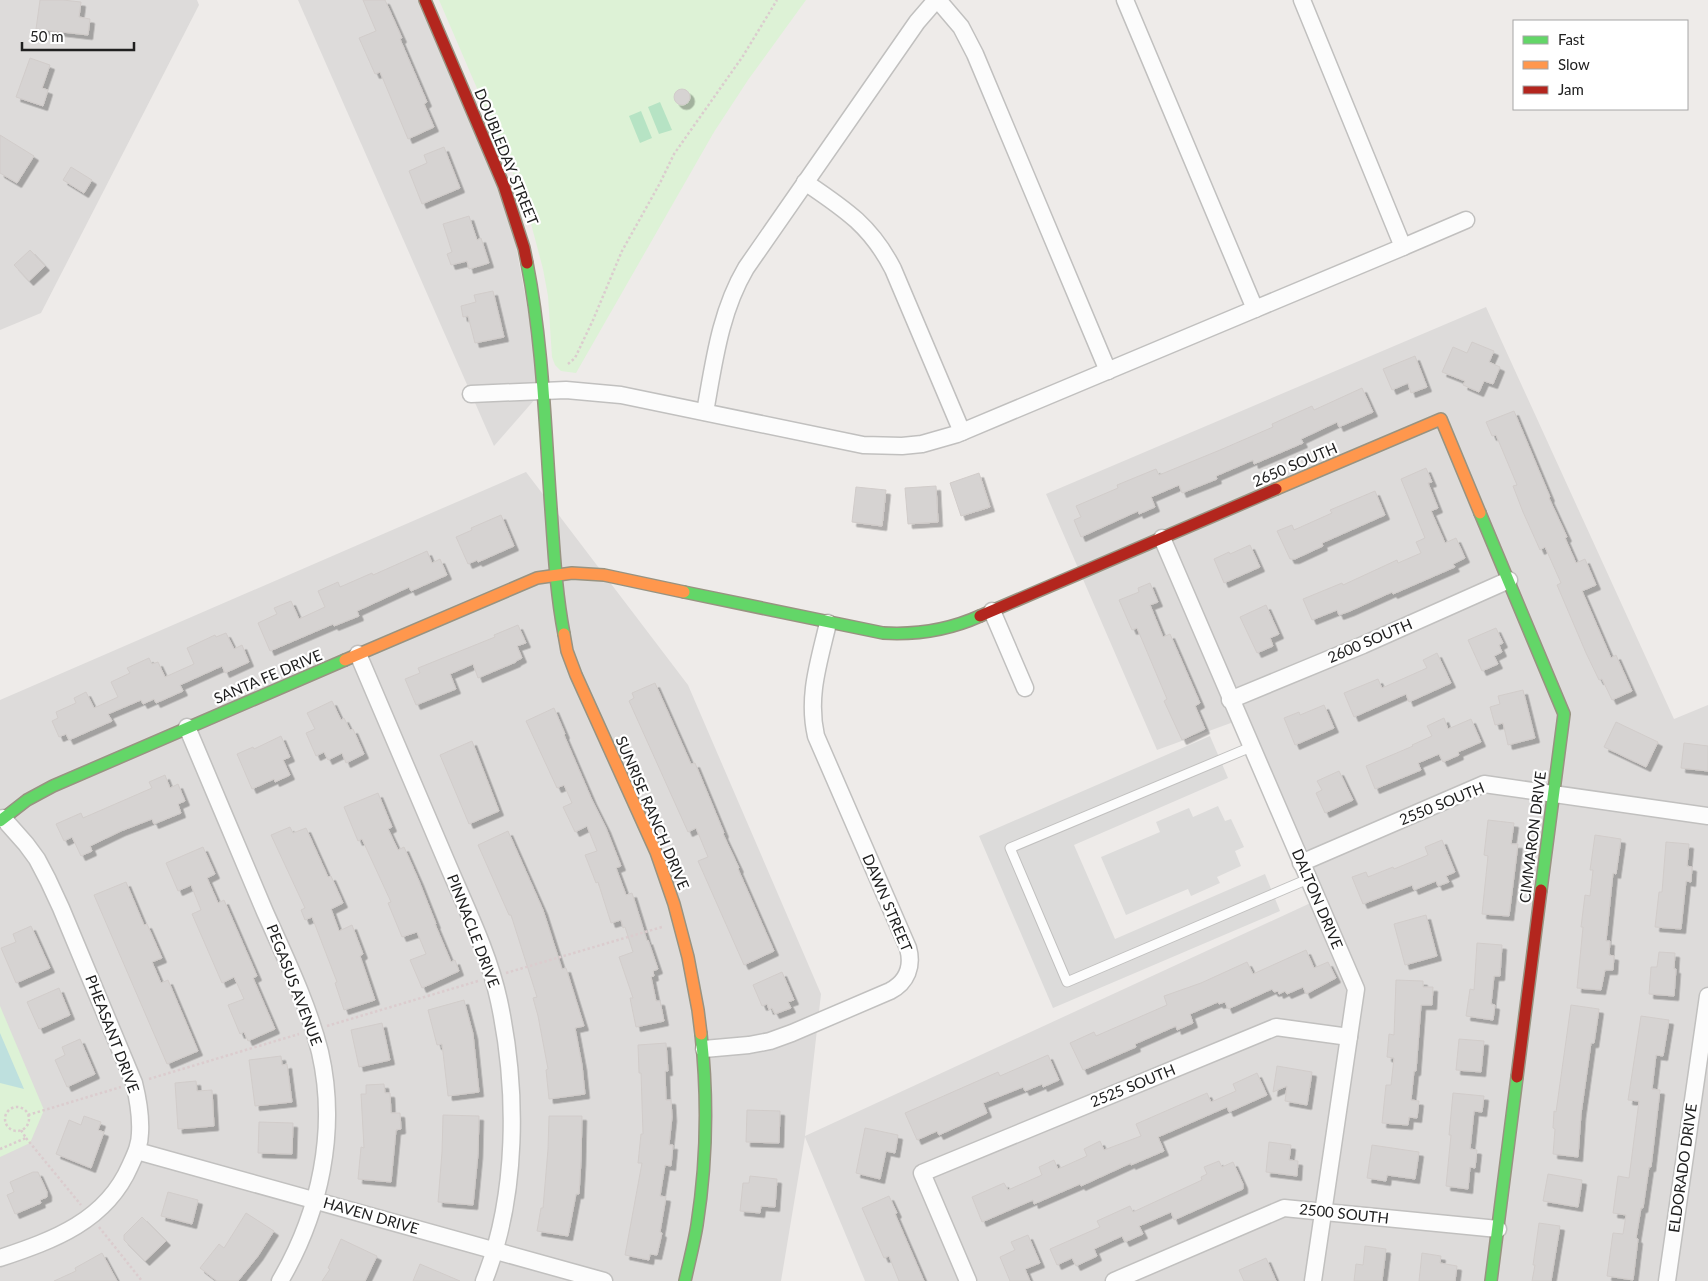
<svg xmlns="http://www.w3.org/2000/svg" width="1708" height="1281" font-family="Lato,sans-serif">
  <defs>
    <filter id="shadow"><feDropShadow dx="4.5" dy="4.5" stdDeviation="0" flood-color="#0004"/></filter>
  </defs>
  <rect width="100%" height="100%" fill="#eeebe9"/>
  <!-- residential -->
  <g fill="#dddbda">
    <polygon points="0,0 197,0 199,5 41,313 0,330"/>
    <polygon points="298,0 429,0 502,172 543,390 494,446"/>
    <polygon points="1486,307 1674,719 1708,705 1708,1281 865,1281 805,1137 781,1281 0,1281 0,700 526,472 688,685 821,994 805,1136 1317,900 1239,720 1157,750 1046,494"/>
  </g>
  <!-- religious -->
  <g fill="#dcdbda">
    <polygon points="1210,736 1228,778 1074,845 1115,939 1265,874 1280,911 1053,1008 979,836"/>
    <polygon points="1218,806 1225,821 1231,819 1244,847 1235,851 1241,866 1217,877 1220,883 1191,896 1188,889 1126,915 1101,857 1160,832 1156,822 1189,808 1193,817"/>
  </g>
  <!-- park -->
  <g fill="#ddf2d6">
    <polygon points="439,0 806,0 748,80 714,132 576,373 561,371 555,365 552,357 548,296 543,269 529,216 510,165"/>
    <polygon points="0,1006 44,1110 30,1143 0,1157"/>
  </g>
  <!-- pitch -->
  <g fill="#b6e3c4">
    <polygon points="660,102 672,130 659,134 648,107"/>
    <polygon points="641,111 652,138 640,143 629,116"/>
  </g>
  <!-- water -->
  <polygon fill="#bee0de" points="0,1033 24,1089 0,1083"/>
  <!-- building -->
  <g fill="#d6d3d2" stroke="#d1ccca" filter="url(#shadow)">
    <polygon points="40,0 63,0 81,2 79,17 90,19 88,35 36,29"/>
    <polygon points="363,0 385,0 402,38 400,39 427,102 424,104 434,127 408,139 380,72 375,74 359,38 376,31"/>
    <polygon points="30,58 50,65 42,88 48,90 43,106 16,97"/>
    <circle cx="682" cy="97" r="8"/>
    <polygon points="0,135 34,156 17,183 0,173"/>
    <polygon points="444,147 460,188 422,204 409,171 427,163 424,155"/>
    <polygon points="71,167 92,180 84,193 63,180"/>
    <polygon points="469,216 477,240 481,238 489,263 469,269 467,261 451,265 447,254 452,252 443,224"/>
    <polygon points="30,250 45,266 29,281 14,265"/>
    <polygon points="493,291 504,337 475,343 468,316 463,317 461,306 476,302 474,295"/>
    <polygon points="1472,342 1494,351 1489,362 1500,367 1493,384 1484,381 1479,392 1463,385 1465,381 1442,372 1453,347 1467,353"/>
    <polygon points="1415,356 1427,387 1411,393 1408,383 1392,390 1383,369"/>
    <polygon points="1362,388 1373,412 1339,427 1337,422 1301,439 1303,443 1254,464 1253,460 1216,476 1217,479 1182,493 1179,485 1151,497 1155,507 1139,514 1138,511 1081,537 1074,520 1081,517 1076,506 1118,488 1117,485 1156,469 1159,475 1220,450 1273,427 1272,424 1312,406 1314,410"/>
    <polygon points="1514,411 1550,497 1549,498 1567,537 1565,538 1576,563 1585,559 1596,585 1582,591 1611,658 1616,655 1632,691 1612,700 1602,679 1599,680 1586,653 1557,585 1561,583 1545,547 1540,550 1523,512 1513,486 1517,485 1496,435 1492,436 1486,422"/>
    <polygon points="1426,468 1432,482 1428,483 1438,508 1431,511 1445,543 1456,538 1465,558 1453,564 1455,567 1393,594 1392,592 1350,611 1339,615 1337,610 1312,620 1303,599 1342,583 1343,585 1397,560 1398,563 1421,553 1416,542 1425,538 1401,479"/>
    <polygon points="979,473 990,507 961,516 950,483"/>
    <polygon points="936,486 938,522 908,524 905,488"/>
    <polygon points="856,487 886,490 882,526 852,522"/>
    <polygon points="1375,491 1385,515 1322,543 1323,546 1295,559 1290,559 1277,531 1292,525 1294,530 1332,513 1330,510"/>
    <polygon points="501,515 514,546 478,562 477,560 468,564 456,537 472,530 471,528"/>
    <polygon points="1250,545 1260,567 1224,583 1214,559 1229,552 1230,554"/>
    <polygon points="427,551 432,563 440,559 447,575 411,591 409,587 357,611 359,616 334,626 333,624 270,651 258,623 277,614 274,608 291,601 299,619 325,607 318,591 338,582 340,587 372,573 373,575"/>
    <polygon points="1150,583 1158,602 1150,605 1163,637 1170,634 1200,703 1195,706 1205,729 1182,740 1164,701 1167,699 1137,628 1132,630 1119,600 1139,592 1138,588"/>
    <polygon points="1266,605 1279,634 1270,638 1273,646 1257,653 1240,617"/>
    <polygon points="518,625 526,643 517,646 522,658 516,661 516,662 478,678 473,664 450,674 456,689 416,705 405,679 420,673 418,668 495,637 494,635"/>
    <polygon points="1496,628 1503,643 1499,645 1502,652 1494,656 1498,664 1482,671 1468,640"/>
    <polygon points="226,633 234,649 242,645 249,662 225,673 222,666 180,685 183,691 156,703 154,699 143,704 141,700 108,714 112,721 69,740 66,734 59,737 52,721 58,718 56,712 76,703 74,698 86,692 94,708 118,697 111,682 130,673 127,668 149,658 152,664 158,662 165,677 194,664 187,648 215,635 216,637"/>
    <polygon points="1437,653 1451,683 1409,702 1406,694 1354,717 1344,693 1378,679 1382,688 1427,668 1423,660"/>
    <polygon points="655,683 691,764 695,763 724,833 723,834 739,868 738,869 774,951 744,965 698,861 708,857 696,828 688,832 629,701 634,698 632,693"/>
    <polygon points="1523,690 1535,738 1508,745 1503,723 1495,725 1490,707 1500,704 1498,696"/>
    <polygon points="332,701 341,720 344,718 350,730 353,729 364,754 346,763 342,753 328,760 324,752 316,756 306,733 315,729 307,713"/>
    <polygon points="1324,705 1334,728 1295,745 1284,718 1299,712 1300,715"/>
    <polygon points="554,708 565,734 564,735 592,800 606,828 621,866 616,868 626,895 632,893 647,941 648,940 658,969 653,971 654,976 651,977 656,1001 660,1001 664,1021 636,1027 630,998 633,998 619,957 633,952 625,927 623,928 621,920 611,923 598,882 596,883 585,855 597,851 587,826 575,832 563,807 572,803 564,785 557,788 526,721"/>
    <polygon points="1444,718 1448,729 1471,719 1481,742 1458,752 1459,755 1443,762 1439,754 1418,763 1421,770 1375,789 1366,766 1413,746 1412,745 1432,736 1427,726"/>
    <polygon points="1616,722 1658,742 1646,767 1604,747"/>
    <polygon points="281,736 290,757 283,760 290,775 275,782 274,779 252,789 237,754 253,747 254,749"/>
    <polygon points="472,741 499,811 469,824 440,755"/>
    <polygon points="1684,743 1708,746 1708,771 1681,768"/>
    <polygon points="1339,771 1353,800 1325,813 1316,793 1322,790 1317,781"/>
    <polygon points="165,775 170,788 178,784 185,801 178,804 181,813 154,824 152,819 121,831 90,846 92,851 81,856 72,837 64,841 56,824 81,813 83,818 152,788 149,782"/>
    <polygon points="378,793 392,827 388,829 398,850 404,847 419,881 436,924 435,924 451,962 455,960 459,971 422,988 410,960 426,954 417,932 402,937 388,903 391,902 362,839 358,841 344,807"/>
    <polygon points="1488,820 1514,823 1511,844 1518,844 1509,916 1482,914 1488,856 1484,855"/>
    <polygon points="290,827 293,833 306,828 328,877 331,876 343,903 331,909 339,931 352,925 363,954 360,956 375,1000 344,1010 335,983 337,982 312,917 305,920 301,910 305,908 271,835"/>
    <polygon points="508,831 543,910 562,969 566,968 584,1026 575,1028 582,1065 585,1094 549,1099 546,1070 548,1069 538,1016 533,998 537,997 511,915 509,915 478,845"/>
    <polygon points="1595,835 1621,839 1616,874 1613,873 1606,941 1610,941 1609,955 1614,956 1613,970 1605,970 1601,990 1577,988 1583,927 1581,927 1585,895 1590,896 1593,870 1590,870"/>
    <polygon points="1442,840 1455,872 1446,876 1449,882 1438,886 1436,881 1414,890 1412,885 1363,904 1352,877 1366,872 1368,877 1393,867 1394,869 1428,855 1425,847"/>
    <polygon points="1666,842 1689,844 1687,866 1692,867 1691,882 1686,881 1681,929 1655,927 1659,892 1662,892"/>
    <polygon points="203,847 215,874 207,878 218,903 224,900 257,976 253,978 275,1029 248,1041 244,1032 240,1034 228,1005 244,999 234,977 222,983 192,914 201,910 191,885 178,891 166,863"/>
    <polygon points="126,882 144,925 147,924 162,958 152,962 161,983 168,980 198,1051 167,1064 94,895"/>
    <polygon points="1426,915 1437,956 1405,965 1394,924"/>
    <polygon points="31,926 50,968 16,983 1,948 16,942 13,934"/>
    <polygon points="1477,943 1502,945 1500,976 1494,976 1491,1004 1495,1005 1493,1020 1466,1016 1470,989 1474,990"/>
    <polygon points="1306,950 1314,968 1328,962 1336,978 1306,994 1303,987 1287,994 1285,991 1279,994 1278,991 1274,992 1272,989 1228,1009 1225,1002 1219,1004 1218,1002 1190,1014 1193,1023 1177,1030 1176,1026 1135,1044 1136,1047 1083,1070 1070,1043 1094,1032 1096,1036 1167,1005 1164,996 1201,983 1247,962 1253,974"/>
    <polygon points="1659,952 1675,953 1674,969 1676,969 1674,996 1649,994 1651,967 1657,967"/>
    <polygon points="782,972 794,1000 788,1002 791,1008 775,1014 772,1008 769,1010 767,1004 762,1006 753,985"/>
    <polygon points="1396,980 1423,981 1423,987 1433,987 1432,1005 1421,1005 1416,1071 1414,1071 1411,1100 1419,1101 1417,1118 1409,1117 1408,1125 1382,1123 1386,1085 1391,1085 1394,1058 1387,1057 1389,1034 1394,1035"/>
    <polygon points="59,988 70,1015 39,1029 27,1002"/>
    <polygon points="464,1000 473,1034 479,1092 448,1096 442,1044 437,1045 428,1010"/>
    <polygon points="1571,1005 1599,1009 1594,1043 1591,1043 1581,1114 1578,1157 1553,1154 1555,1129 1553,1128 1554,1111 1556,1112"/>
    <polygon points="1641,1016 1669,1020 1663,1056 1656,1055 1652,1089 1660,1090 1651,1167 1649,1167 1643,1208 1641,1208 1636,1238 1638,1239 1633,1280 1607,1276 1613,1233 1623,1234 1626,1215 1613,1213 1618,1176 1629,1178 1639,1101 1628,1100"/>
    <polygon points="382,1023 390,1060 359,1067 351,1030"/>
    <polygon points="80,1039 95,1074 67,1087 55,1060 65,1055 62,1047"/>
    <polygon points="1459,1039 1484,1041 1481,1072 1456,1070"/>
    <polygon points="666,1043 668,1071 665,1071 666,1100 671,1100 672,1117 669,1145 673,1145 671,1166 665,1165 660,1196 666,1197 660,1232 662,1233 657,1255 650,1254 649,1260 625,1255 642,1163 638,1163 641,1134 643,1134 641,1073 639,1073 638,1045"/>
    <polygon points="1048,1055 1059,1080 1043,1087 1042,1084 1025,1091 1023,1087 983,1103 987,1113 939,1135 937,1131 917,1140 905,1113 998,1072 1000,1076"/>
    <polygon points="281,1056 282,1065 287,1064 292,1102 255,1106 249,1060"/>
    <polygon points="1277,1066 1312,1072 1307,1105 1285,1101 1287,1086 1273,1092"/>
    <polygon points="1257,1073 1267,1095 1229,1112 1227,1107 1158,1137 1164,1151 1131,1165 1131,1163 1081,1186 1080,1184 1034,1204 1033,1200 982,1222 972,1197 1004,1183 1008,1190 1042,1175 1039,1167 1054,1160 1058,1169 1087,1156 1084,1149 1100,1141 1104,1150 1141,1136 1136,1124 1207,1093 1211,1102 1236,1091 1233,1084"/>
    <polygon points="196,1081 197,1091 212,1090 214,1126 178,1129 175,1083"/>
    <polygon points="384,1084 385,1093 390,1093 391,1113 400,1113 401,1129 396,1130 391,1182 358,1179 361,1147 364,1148 361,1094 366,1094 366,1085"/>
    <polygon points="1453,1093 1484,1096 1482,1112 1474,1111 1470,1149 1477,1150 1475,1168 1470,1167 1468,1189 1446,1186 1451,1135 1449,1135"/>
    <polygon points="747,1110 780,1111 779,1143 746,1142"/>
    <polygon points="443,1115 479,1116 478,1154 473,1205 438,1202 442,1152"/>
    <polygon points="84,1116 101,1122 98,1130 104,1132 91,1168 56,1154 69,1120 81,1125"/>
    <polygon points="549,1116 582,1116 581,1161 579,1194 576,1194 568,1236 537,1231 541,1208 543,1208 548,1149"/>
    <polygon points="259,1122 293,1123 292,1154 258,1153"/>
    <polygon points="865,1128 898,1135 895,1153 886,1151 880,1179 856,1173"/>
    <polygon points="1269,1142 1291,1145 1289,1160 1298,1161 1297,1176 1266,1172"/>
    <polygon points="1372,1145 1419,1152 1415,1179 1387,1175 1386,1181 1367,1178"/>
    <polygon points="1219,1161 1222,1167 1233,1162 1243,1184 1243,1189 1174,1220 1171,1212 1139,1226 1143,1234 1125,1242 1122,1236 1094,1249 1097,1256 1076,1266 1072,1258 1057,1265 1050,1249 1100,1227 1097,1221 1130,1206 1133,1212 1202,1180 1201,1177 1207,1174 1204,1167"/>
    <polygon points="33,1172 38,1172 47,1192 47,1197 40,1200 41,1203 15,1214 7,1195 14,1192 10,1182"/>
    <polygon points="1548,1174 1582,1180 1578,1207 1543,1201"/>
    <polygon points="750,1176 777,1179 775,1207 761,1206 760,1213 740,1211 743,1183 749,1183"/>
    <polygon points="168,1192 198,1200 192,1224 161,1216"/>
    <polygon points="889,1196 897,1213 895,1214 924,1281 899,1281 889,1256 884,1258 862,1208"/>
    <polygon points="246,1213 274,1231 258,1256 238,1281 217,1281 200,1268 219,1244 224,1248"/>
    <polygon points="142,1217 166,1241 145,1261 124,1240 124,1235"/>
    <polygon points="1539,1223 1560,1226 1551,1281 1532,1281 1535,1265 1533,1265"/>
    <polygon points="1028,1235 1040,1263 1025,1269 1030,1281 1010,1281 1000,1257 1015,1250 1011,1242"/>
    <polygon points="341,1239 377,1256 365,1281 322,1281 330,1269 328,1268"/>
    <polygon points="1365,1246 1386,1249 1382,1281 1354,1281 1356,1264 1363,1265"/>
    <polygon points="102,1253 117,1281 54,1281 76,1271 75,1268"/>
    <polygon points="1422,1253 1441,1256 1440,1263 1457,1266 1455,1281 1419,1281"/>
    <polygon points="1266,1258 1276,1281 1244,1281 1239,1270"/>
    <polygon points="420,1264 460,1281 413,1281"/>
  </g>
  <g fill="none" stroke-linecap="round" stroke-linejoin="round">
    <defs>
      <polyline id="lane" points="1251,747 1010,848 1067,982 1308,879"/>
      <g id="street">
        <polyline points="938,0 961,27 975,54 1108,371"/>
        <path d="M805,182c40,27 66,44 88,87l69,163"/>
        <polyline points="1403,247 1466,220"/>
        <polyline points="1255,309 1403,247 1302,0"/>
        <polyline points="471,394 566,390 621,395 863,445 902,446 922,444 957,434 1255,309 1125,0"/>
        <path d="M705,412c9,-50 15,-100 41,-144l171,-246 19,-22"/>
        <polyline points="1162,538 1356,989 1313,1281"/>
        <polyline points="992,611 1025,688"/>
        <path d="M358,654c30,70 59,140 89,209 19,45 42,91 52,138 19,89 19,195 -15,280"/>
        <polyline points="1230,700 1363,645 1509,580"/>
        <path d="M187,727c26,62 52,123 78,185 20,45 43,92 55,140 18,78 0,161 -40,229"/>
        <polyline points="1301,863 1484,784 1708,816"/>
        <path d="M704,1049l45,-4 21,-4 22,-8 98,-42c17,-9 23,-25 18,-43l-92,-212c-9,-40 3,-74 12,-113"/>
        <polyline points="137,1151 604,1281"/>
        <path d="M0,1258c54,-18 106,-37 130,-92 5,-11 10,-21 10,-33 1,-17 -2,-34 -6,-50l-73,-175 -13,-28 -11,-21 -11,-15 -23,-26"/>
        <polyline points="968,1281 922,1173 1276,1027 1349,1037"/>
        <polyline points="1114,1281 1284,1208 1498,1229"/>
        <polyline points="1667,1281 1708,996"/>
      </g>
      <g id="fast">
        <path d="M527,263c16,81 18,164 24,246 3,42 5,83 13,125"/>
        <polyline points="1480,513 1564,714 1541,890"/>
        <path d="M684,592l199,41c34,2 66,-3 97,-17"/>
        <polyline points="0,821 27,800 53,786 345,660"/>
        <path d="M685,1281c4,-19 9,-37 12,-56 10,-64 11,-127 4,-191"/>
        <polyline points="1491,1281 1517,1077"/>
      </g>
      <g id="slow">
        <polyline points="1276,489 1441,419 1480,513"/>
        <polyline points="564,634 567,651 576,675 656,852 674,904 688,957 698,1010 701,1034"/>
        <polyline points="345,660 537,578 572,573 604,575 684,592"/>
      </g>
      <g id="jam">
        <polyline points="425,0 504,186 524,248 527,263"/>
        <polyline points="980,616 1276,489"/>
        <polyline points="1517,1077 1541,890"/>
      </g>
    </defs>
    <!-- lane casing -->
    <use href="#lane" stroke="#c1c0bf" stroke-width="11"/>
    <!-- street casing -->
    <use href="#street" stroke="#c1c0bf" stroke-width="19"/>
    <!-- fast casing -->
    <use href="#fast" stroke="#989381" stroke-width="14"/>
    <!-- slow casing -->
    <use href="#slow" stroke="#989381" stroke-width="14"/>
    <!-- jam casing -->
    <use href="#jam" stroke="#989381" stroke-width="14"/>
    <!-- path -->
    <g stroke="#dbccce" stroke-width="2.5" stroke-dasharray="2.5 2.5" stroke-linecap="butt">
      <polyline points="568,364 575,358 593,320 622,251 660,183 674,154 743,56 777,0"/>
      <polyline points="506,973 662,927"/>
      <polyline points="327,1026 478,981"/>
      <polyline points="149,1079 299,1034"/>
      <circle cx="17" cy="1119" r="12"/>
      <polyline points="28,1115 121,1087"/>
      <polyline points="26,1138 81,1205"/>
      <polyline points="0,1149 26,1138 21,1130"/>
      <polyline points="99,1227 142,1281"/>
    </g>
    <!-- lane -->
    <use href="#lane" stroke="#fcfcfc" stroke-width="9"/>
    <!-- street -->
    <use href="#street" stroke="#fcfcfc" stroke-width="16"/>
    <!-- fast -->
    <use href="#fast" stroke="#63d668" stroke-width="11"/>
    <!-- slow -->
    <use href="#slow" stroke="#ff974d" stroke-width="11"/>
    <!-- jam -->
    <use href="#jam" stroke="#b3261e" stroke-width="11"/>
  </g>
  <g text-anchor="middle" stroke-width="4.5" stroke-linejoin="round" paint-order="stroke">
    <!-- street labels -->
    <g font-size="15" fill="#202020" stroke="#fff">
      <text transform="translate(506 157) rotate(68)" y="5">DOUBLEDAY STREET</text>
      <text transform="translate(1295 465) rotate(-23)" y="5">2650 SOUTH</text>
      <text transform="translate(1370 641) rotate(-23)" y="5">2600 SOUTH</text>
      <text transform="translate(268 677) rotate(-23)" y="5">SANTA FE DRIVE</text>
      <text transform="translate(1442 804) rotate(-22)" y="5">2550 SOUTH</text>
      <text transform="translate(652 813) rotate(67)" y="5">SUNRISE RANCH DRIVE</text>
      <text transform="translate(1533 837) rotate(-83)" y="5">CIMMARON DRIVE</text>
      <text transform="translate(1317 899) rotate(67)" y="5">DALTON DRIVE</text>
      <text transform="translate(887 903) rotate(67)" y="5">DAWN STREET</text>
      <text transform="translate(473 931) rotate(69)" y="5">PINNACLE DRIVE</text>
      <text transform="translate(294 985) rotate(69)" y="5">PEGASUS AVENUE</text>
      <text transform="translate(112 1034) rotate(69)" y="5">PHEASANT DRIVE</text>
      <text transform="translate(1133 1086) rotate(-22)" y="5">2525 SOUTH</text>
      <text transform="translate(1683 1168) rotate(-82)" y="5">ELDORADO DRIVE</text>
      <text transform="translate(1344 1214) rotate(6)" y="5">2500 SOUTH</text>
      <text transform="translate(371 1216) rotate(16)" y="5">HAVEN DRIVE</text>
    </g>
  </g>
  <!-- legend -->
  <rect x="1513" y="20" width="175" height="90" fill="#ffffff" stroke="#a6a6a6"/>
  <rect x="1523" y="36" width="25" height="8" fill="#63d668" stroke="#a6a6a6"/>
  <text x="1558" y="45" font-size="15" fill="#202020">Fast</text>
  <rect x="1523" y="61" width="25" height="8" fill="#ff974d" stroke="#a6a6a6"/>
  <text x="1558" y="70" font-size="15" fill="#202020">Slow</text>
  <rect x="1523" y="86" width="25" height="8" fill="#b3261e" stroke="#a6a6a6"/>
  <text x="1558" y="95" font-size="15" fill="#202020">Jam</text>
  <!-- scale -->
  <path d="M22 42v8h112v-8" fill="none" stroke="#202020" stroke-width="2.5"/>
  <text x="30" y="42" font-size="15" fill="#202020" stroke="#ffffff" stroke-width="4" paint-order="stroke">50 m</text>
</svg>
